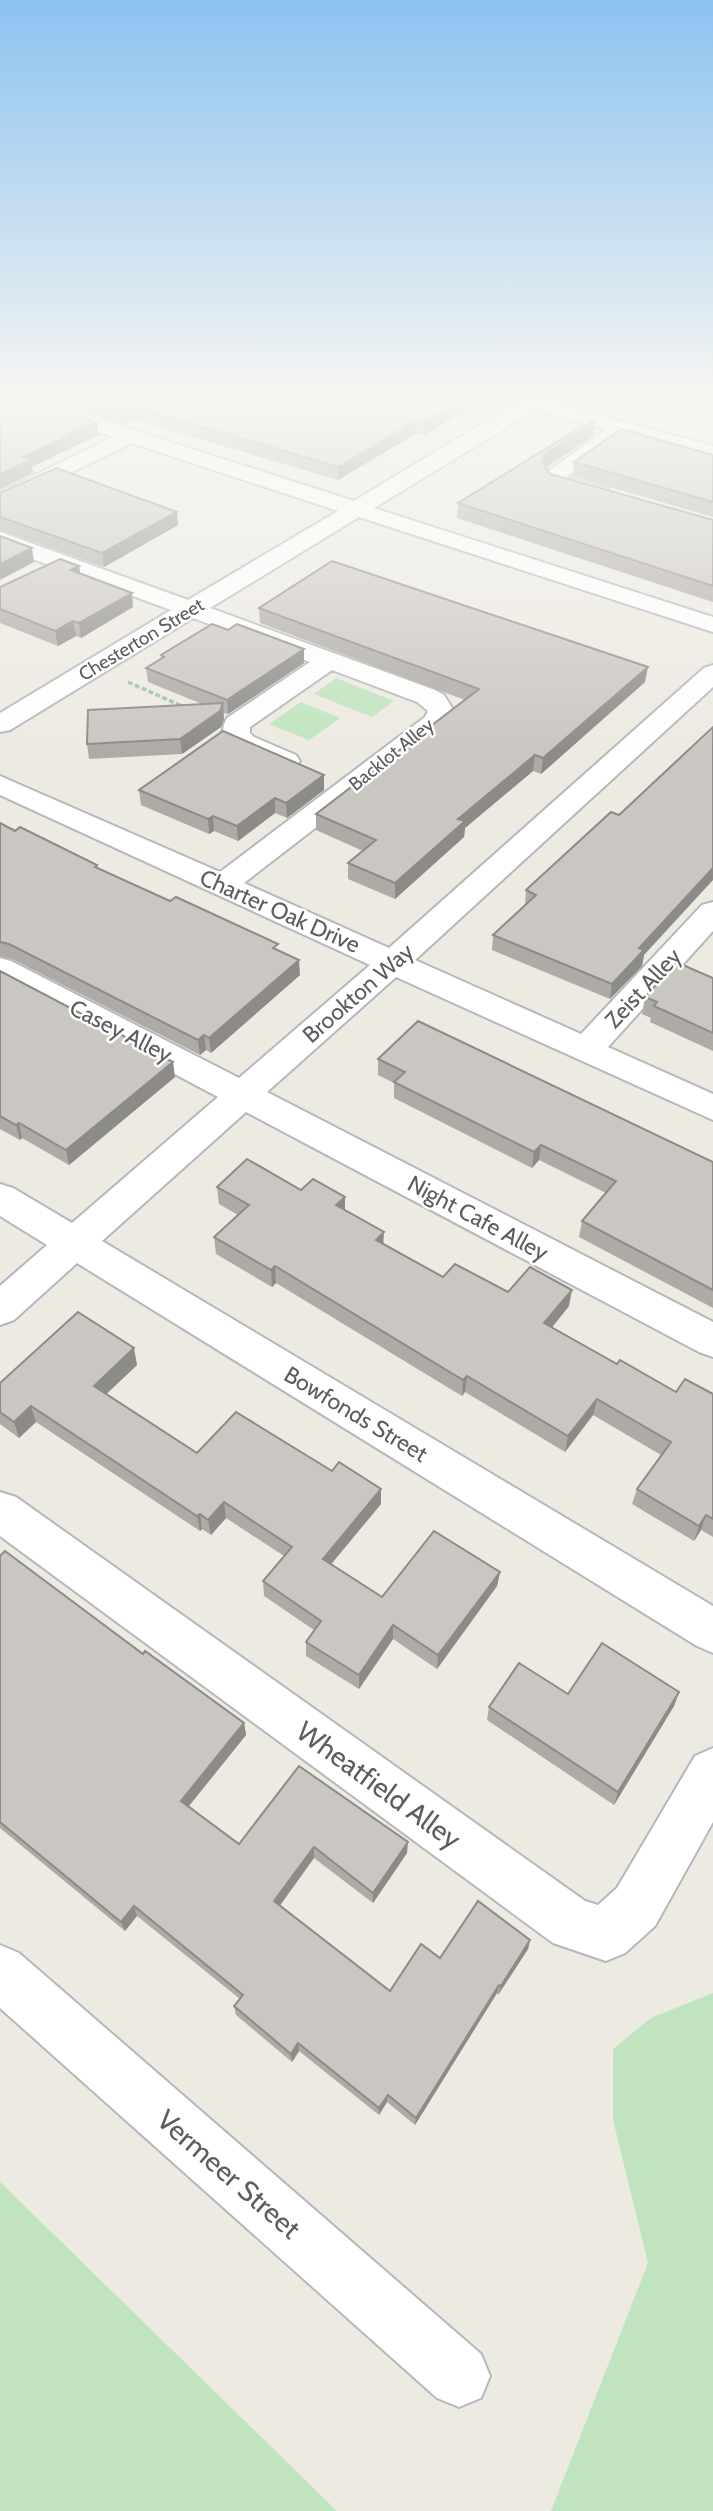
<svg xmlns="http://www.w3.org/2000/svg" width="713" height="2511" font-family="Cabin,sans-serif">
  <rect width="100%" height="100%" fill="#edeae2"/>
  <!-- green -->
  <g fill="#c0e4be">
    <polygon points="336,678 394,701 372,717 314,694"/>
    <polygon points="301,702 340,718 309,740 269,724"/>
    <polygon points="713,1993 713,2511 551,2511 648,2263 613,2120 613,2049 651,2018"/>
    <polygon points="0,2182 337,2511 0,2511"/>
  </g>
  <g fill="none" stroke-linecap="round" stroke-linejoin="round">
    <defs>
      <g id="minor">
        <path d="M16,402h29l309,99 164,-99h32l163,44v13l-87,-24 -60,42 42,12 3,5 -3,5 -8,2 -49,-14 -8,-12 63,-45 -71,-20 -161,98 339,109v15l-354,-115 -149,91 225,82 9,5 10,16 -8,16 -202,156 145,65 315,-280 9,-3v22l-298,273 166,74 121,-129 11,-3v29l-105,116 105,47v26l-317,-143 -129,115 446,230v35l-14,-5 -453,-240 -144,129 611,365v47l-16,-7 -620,-383 -63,57 -14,5v-39l47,-41 -47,-29v-32l13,4 59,35 146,-126 -218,-116v-23l11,3 228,117 131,-113 -370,-170v-19l220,96 205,-155 3,-6 -11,-9 -85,-32 -82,57v6l4,4 42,18 4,6 -4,6c-23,5 -61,-13 -74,-32l2,-11 3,-6 83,-56 -117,-44 -183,112 -10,2v-19l171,-103 -171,-63v-15l188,68 150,-89 -206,-68 -132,64v-15l113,-55 -94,-31z"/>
        <polygon points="0,1492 16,1497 585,1901 598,1905 617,1888 695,1756 713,1748 713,1822 655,1926 625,1953 606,1961 553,1943 0,1536"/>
        <polygon points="0,1945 19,1953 481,2354 490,2376 481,2398 459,2407 437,2398 0,2008"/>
      </g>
    </defs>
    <!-- minor casing -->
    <use href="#minor" stroke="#b4b8bc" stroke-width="4"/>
    <!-- path -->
    <polyline stroke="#98c4a2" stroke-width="3.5" stroke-dasharray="5 2.5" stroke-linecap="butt" points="128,682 184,707"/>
    <!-- minor -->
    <use href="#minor" fill="#fff" fill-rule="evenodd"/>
  </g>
  <!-- wall -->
  <g fill="#aeaaa6">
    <polygon points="53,402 294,402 317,408 471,407 424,435 417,433 338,480 132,419 122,424"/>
    <polygon points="594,422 593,436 546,467 550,474 713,520 713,602 457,518 458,503"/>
    <polygon points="713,455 713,517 572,476 574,462"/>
    <polygon points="0,493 177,512 178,525 104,567 0,530"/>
    <polygon points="79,566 80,573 133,607 81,638 76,636 58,646 0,623 0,587"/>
    <polygon points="259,608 645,682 541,774 533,771 465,828 464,837 395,899 348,879 348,863 363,851 316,830 316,814 465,700 260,623"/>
    <polygon points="161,655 304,663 228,714 223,713 224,719 221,727 182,754 89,759 87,744 202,704 148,682 146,668 161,659"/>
    <polygon points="139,790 324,790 287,818 275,813 238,841 214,831 209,834 141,805"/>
    <polygon points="611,812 644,955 642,966 610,999 492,950 493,935 525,906 526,890"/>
    <polygon points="0,823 97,865 98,868 278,950 300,975 211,1053 206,1050 200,1055 12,959 0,956"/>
    <polygon points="0,971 175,1077 69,1165 22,1138 20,1140 0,1129"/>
    <polygon points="713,978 713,1051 650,1022 651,1018 642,1014 645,997"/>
    <polygon points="378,1059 713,1162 713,1308 579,1237 582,1221 606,1193 539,1160 532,1168 394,1098 394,1083 378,1075"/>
    <polygon points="217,1187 301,1190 345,1211 383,1244 443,1277 569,1306 552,1327 617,1364 676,1392 713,1394 713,1537 701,1530 694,1541 632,1504 637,1489 661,1455 593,1415 565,1452 465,1392 462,1396 276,1283 272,1287 216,1254 214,1237 238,1215 219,1204"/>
    <polygon points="137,1365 106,1394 197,1453 381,1504 331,1564 382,1597 500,1572 497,1586 437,1669 393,1639 359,1689 306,1656 306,1642 314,1630 264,1596 263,1581 284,1556 226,1518 211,1535 202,1529 200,1531 36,1422 19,1438 0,1424 0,1383"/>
    <polygon points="0,1556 244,1723 246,1735 189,1806 239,1844 299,1766 407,1853 373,1903 314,1858 280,1905 390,1991 440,1958 530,1940 528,1949 498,1995 497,1993 415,2125 387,2102 379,2115 299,2051 292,2062 236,2015 234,2006 240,1999 137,1916 125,1931 0,1828"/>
    <polygon points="679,1692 674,1706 614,1805 487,1720 489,1707 568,1694"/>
  </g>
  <!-- shaded-wall -->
  <g fill="#8d8b87">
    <polygon points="459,402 472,402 471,407 424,435 424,422"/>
    <polygon points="131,406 132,419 122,424 120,411"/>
    <polygon points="418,420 417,433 338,480 338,467"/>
    <polygon points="97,422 98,435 32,467 33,473 0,489 0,474 23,457"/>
    <polygon points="594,422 593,436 544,469 542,462 545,454"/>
    <polygon points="177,512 178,525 104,567 102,553"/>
    <polygon points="32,548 34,562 0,580 0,564"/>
    <polygon points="79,566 81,580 71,570"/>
    <polygon points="132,593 133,607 81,638 79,623"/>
    <polygon points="73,621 76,636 58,646 55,631"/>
    <polygon points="304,649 304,663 228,714 227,700"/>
    <polygon points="648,667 645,682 541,774 543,758"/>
    <polygon points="223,703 224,719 221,727 182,754 180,739"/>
    <polygon points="535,755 533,771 465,828 464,837 395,899 395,883 458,819"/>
    <polygon points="324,775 324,790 287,818 286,803"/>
    <polygon points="275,798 275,813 238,841 237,826"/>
    <polygon points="213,816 214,831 209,834 208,819"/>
    <polygon points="713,868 713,880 644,955 642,966 610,999 612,984 639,948"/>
    <polygon points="299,960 300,975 211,1053 209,1038"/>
    <polygon points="204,1035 206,1050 200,1055 198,1040"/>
    <polygon points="173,1062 175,1077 69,1165 66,1150"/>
    <polygon points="19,1123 22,1138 20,1140 16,1125"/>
    <polygon points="541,1145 539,1160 532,1168 534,1152"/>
    <polygon points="345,1197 345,1214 336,1205"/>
    <polygon points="384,1232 383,1249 376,1240"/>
    <polygon points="275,1266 276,1283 272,1287 271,1270"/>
    <polygon points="572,1290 569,1306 542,1340 544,1323"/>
    <polygon points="134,1348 137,1365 98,1402 94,1386"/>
    <polygon points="467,1376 465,1392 462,1396 463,1380"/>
    <polygon points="597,1399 593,1415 565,1452 568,1436"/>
    <polygon points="31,1406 36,1422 19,1438 14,1422"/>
    <polygon points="381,1489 381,1504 323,1574 323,1559"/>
    <polygon points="224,1502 226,1518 211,1535 208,1520"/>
    <polygon points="200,1514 202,1529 200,1531 197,1516"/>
    <polygon points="706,1515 701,1530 694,1541 699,1526"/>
    <polygon points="500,1572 497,1586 437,1669 438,1655"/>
    <polygon points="393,1625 393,1639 359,1689 359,1675"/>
    <polygon points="679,1692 674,1706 614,1805 618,1792"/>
    <polygon points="244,1723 246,1735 184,1812 181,1801"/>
    <polygon points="408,1842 407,1853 373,1903 373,1893"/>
    <polygon points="314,1847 314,1858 276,1911 274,1901"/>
    <polygon points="134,1906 137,1916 125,1931 121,1922"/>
    <polygon points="530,1940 528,1949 498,1995 501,1986"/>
    <polygon points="499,1985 497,1993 415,2125 416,2118"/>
    <polygon points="298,2043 299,2051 292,2062 291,2054"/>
    <polygon points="388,2095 387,2102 379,2115 379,2108"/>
  </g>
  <!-- building -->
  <g fill="#cac6c1" stroke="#8d8b87" stroke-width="2">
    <polygon points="0,402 36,402 97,422 23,457 31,460 0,474"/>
    <polygon points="92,402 294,402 317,408 332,402 459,402 424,422 418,420 338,467 131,406 120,411"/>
    <polygon points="591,421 594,422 545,454 542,462 550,474 713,520 713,586 458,503"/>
    <polygon points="621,429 713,455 713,502 574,462"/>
    <polygon points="56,468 177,512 102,553 0,517 0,493"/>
    <polygon points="0,536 32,548 0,564"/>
    <polygon points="60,559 79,566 71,570 132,593 79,623 73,621 55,631 0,609 0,587"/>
    <polygon points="332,561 648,667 543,758 535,755 458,819 465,821 395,883 348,863 376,840 316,814 479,689 259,608"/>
    <polygon points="212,624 228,630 237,624 304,649 227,700 146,668 164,657 161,655"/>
    <polygon points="223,703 220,711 180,739 87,744 88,710"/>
    <polygon points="713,727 713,868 639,948 644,950 612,984 493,935 536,895 526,890 611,812 619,815"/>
    <polygon points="223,731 324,775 286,803 275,798 237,826 213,816 208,819 139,790"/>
    <polygon points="0,823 15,831 20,827 97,865 95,867 170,901 176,897 278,944 273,948 299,960 209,1038 204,1035 198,1040 9,944 0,942"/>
    <polygon points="676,962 713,978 713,1033 654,1006 657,1002 645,997"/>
    <polygon points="0,971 173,1062 66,1150 19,1123 16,1125 0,1116"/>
    <polygon points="418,1021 713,1162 713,1290 582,1221 616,1181 541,1145 534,1152 394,1082 405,1072 378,1059"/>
    <polygon points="247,1159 301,1190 313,1179 345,1197 336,1205 384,1232 376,1240 443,1277 455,1264 508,1292 530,1267 572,1290 544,1323 617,1364 620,1360 676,1392 685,1379 713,1394 713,1519 706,1515 699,1526 637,1489 671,1442 597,1399 568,1436 467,1376 463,1380 275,1266 271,1270 214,1237 249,1205 217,1187"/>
    <polygon points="78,1312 134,1348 94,1386 197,1453 236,1412 332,1471 339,1462 381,1489 323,1559 382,1597 434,1531 500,1572 438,1655 393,1625 359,1675 306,1642 321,1621 263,1581 292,1547 224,1502 208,1520 200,1514 197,1516 31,1406 14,1422 0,1412 0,1383"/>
    <polygon points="5,1551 143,1654 145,1651 244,1723 181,1801 239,1844 299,1766 408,1842 373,1893 314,1847 274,1901 390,1991 421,1944 440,1958 478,1901 530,1940 501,1986 499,1985 416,2118 388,2095 379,2108 298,2043 291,2054 234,2006 243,1995 134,1906 121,1922 0,1822 0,1556"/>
    <polygon points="602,1643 679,1692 618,1792 489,1707 519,1663 568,1694"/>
  </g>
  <!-- sky -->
  <linearGradient id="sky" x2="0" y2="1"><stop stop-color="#8cc2f0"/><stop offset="0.53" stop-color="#f7f6f2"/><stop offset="1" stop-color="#f7f6f2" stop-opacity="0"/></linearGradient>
  <rect width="713" height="753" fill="url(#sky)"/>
  <g text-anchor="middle" stroke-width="5" stroke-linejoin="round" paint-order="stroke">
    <!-- far-street labels -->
    <g font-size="19" fill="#5a5e62" stroke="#fff">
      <text transform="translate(141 639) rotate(-31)" y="7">Chesterton Street</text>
      <text transform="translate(391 754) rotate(-39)" y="7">Backlot Alley</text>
    </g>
    <!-- street labels -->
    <g font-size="23" fill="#5a5e62" stroke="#fff">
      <text transform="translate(280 911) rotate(24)" y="8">Charter Oak Drive</text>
      <text transform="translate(643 988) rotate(-47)" y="8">Zeist Alley</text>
      <text transform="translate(358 993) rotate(-41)" y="8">Brookton Way</text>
      <text transform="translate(121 1031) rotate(27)" y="8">Casey Alley</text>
      <text transform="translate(478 1218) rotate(28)" y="8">Night Cafe Alley</text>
      <text transform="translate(356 1414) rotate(31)" y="8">Bowfonds Street</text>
    </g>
    <!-- near-street labels -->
    <g font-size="28" fill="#5a5e62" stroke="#fff">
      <text transform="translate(379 1785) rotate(36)" y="10">Wheatfield Alley</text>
      <text transform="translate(229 2174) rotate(41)" y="10">Vermeer Street</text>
    </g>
  </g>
</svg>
